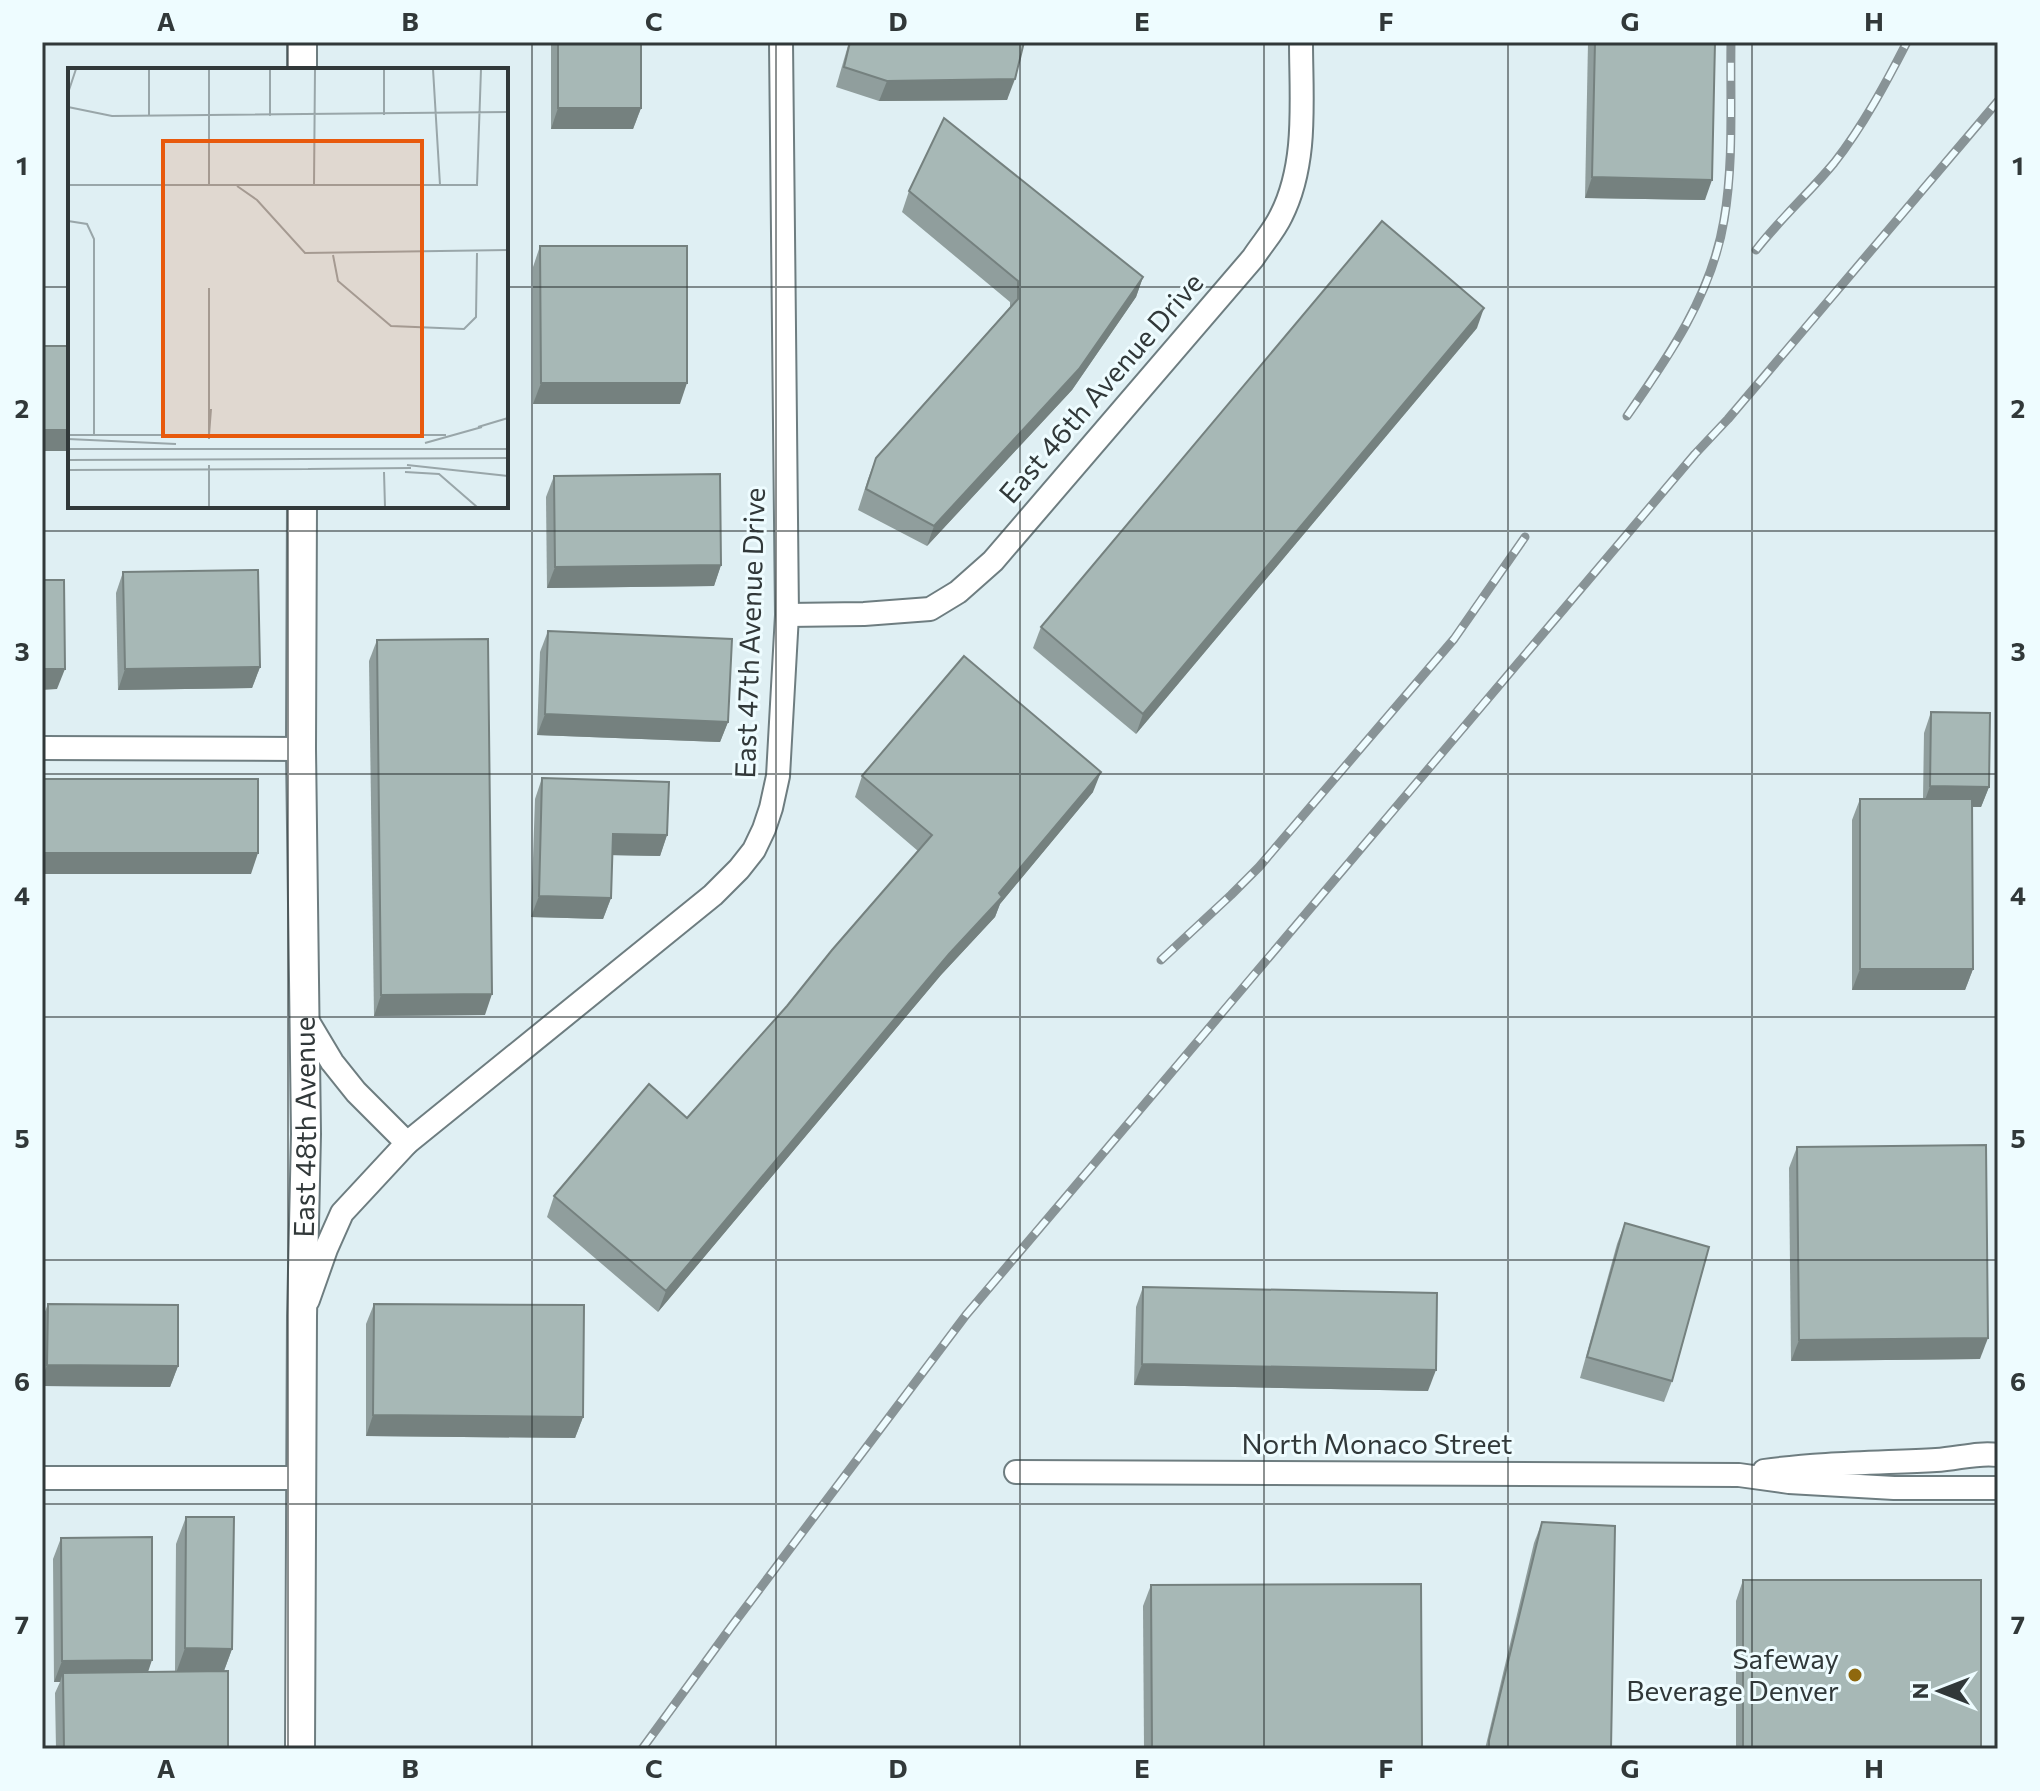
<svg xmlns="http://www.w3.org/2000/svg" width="2040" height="1791" font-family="Commissioner,sans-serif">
  <rect width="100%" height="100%" fill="#dfeff3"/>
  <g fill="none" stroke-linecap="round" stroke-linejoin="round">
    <defs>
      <g id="minor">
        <path d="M787,615l77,-1 66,-5 28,-17 35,-31 260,-303c9,-14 21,-27 28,-42 27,-53 20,-117 20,-174"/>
        <polyline points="42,748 301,749"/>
        <polyline points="304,1015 332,1062 356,1092 407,1143"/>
        <polyline points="308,1300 326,1249 342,1213 407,1143 713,895 739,869 754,850 764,829 771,808 778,776 787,615 781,42"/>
        <path d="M1764,1471c57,-8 115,-8 172,-11 21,-1 42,-8 62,-5"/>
        <polyline points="1016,1472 1739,1475 1789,1482 1894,1488 1998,1488"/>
        <polyline points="42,1478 301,1478"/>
      </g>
      <g id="tertiary">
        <polyline points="302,42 302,70"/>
        <path id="s1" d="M300,1749l2,-433 4,-182 -5,-385 1,-243"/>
      </g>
    </defs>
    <!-- minor casing -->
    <use href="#minor" stroke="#6e7d80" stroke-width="26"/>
    <!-- tertiary casing -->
    <use href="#tertiary" stroke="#6e7d80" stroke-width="32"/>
    <!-- minor -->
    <use href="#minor" stroke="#fff" stroke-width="22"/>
    <!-- tertiary -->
    <use href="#tertiary" stroke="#fff" stroke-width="28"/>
    <defs>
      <g id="rail">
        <path d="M1756,250c24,-31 53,-57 78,-87 29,-37 52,-80 73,-121"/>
        <path d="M1627,416c42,-60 85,-122 97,-196 10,-58 6,-119 7,-178"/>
        <polyline points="1161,960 1231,895 1259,867 1454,639 1525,537"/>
        <polyline points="642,1749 731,1627 966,1315 1695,454 1728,419 1998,101"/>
      </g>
    </defs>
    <!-- rail casing -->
    <use href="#rail" stroke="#889396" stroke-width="9"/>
    <!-- rail -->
    <use href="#rail" stroke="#eefcff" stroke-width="6" stroke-dasharray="18" stroke-linecap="butt"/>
  </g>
  <!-- wall -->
  <g fill="#909e9d">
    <polygon points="551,42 641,42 641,108 633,129 551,129"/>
    <polygon points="849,42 1024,42 1007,100 879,101 836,87"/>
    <polygon points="1588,42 1715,42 1705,200 1585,198"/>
    <polygon points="909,191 1143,277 1136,297 1072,390 927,546 858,510 868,479 876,458 1010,307 1010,302 902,212"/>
    <polygon points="540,246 680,404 533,404 533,267"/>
    <polygon points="1477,328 1136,734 1033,648 1041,627"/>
    <polygon points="554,476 721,565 714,586 547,588 546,497"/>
    <polygon points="123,572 260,667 252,688 118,690 116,593"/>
    <polygon points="548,631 728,722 720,742 537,735 540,652"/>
    <polygon points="377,640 485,1015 374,1016 369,661"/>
    <polygon points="1931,712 1989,787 1981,807 1972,807 1973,969 1965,990 1852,990 1852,820 1860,799 1923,799 1924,733"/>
    <polygon points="862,776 1093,792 1000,904 995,917 941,975 658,1312 547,1217 554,1196 687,1118 787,1006 918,851 855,797"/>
    <polygon points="542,778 667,835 660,856 612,855 611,898 603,919 531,917 535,799"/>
    <polygon points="1797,1147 1980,1359 1791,1361 1789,1168"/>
    <polygon points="1625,1223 1672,1381 1664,1402 1580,1378 1617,1244"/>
    <polygon points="1143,1287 1428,1391 1134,1385 1136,1307"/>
    <polygon points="48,1304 178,1366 170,1387 42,1386 42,1319"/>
    <polygon points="374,1304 583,1417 575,1438 366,1436 366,1324"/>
    <polygon points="186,1517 232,1649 224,1671 228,1749 56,1749 55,1693 60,1682 54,1682 53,1559 61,1538 148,1672 175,1671 176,1544"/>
    <polygon points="1542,1522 1611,1749 1485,1749 1534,1543"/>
    <polygon points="1743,1580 1981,1749 1736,1749 1736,1601"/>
    <polygon points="1151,1585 1422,1749 1144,1749 1143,1606"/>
  </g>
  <!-- shaded-wall -->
  <g fill="#75817f">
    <polygon points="1015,79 1007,100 879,101 887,81"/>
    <polygon points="558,108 641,108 633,129 551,129"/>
    <polygon points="1592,177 1712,180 1705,200 1585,198"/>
    <polygon points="1143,277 1136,297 1072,390 927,546 934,526"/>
    <polygon points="1484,308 1477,328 1136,734 1143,714"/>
    <polygon points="541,383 687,383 680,404 533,404"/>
    <rect x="42" y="430" width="28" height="21"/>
    <polygon points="721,565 714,586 547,588 555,567"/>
    <polygon points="260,667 252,688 118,690 125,669"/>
    <polygon points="42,669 65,669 57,689 42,690"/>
    <polygon points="545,714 728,722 720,742 537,735"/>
    <polygon points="1101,772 1093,792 1000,904 995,917 941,975 658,1312 666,1291"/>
    <polygon points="1930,786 1989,787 1981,807 1923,806"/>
    <polygon points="613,834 667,835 660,856 605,855"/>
    <polygon points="42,853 258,853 251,874 42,874"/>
    <polygon points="539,896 611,898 603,919 531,917"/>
    <polygon points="1860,969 1973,969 1965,990 1852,990"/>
    <polygon points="492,994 485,1015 374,1016 381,995"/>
    <polygon points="1988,1338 1980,1359 1791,1361 1799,1340"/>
    <polygon points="1142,1364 1436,1370 1428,1391 1134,1385"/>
    <polygon points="47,1365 178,1366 170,1387 42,1386 42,1379"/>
    <polygon points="373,1415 583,1417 575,1438 366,1436"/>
    <polygon points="185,1648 232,1649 222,1676 175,1676"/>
    <polygon points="152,1660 145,1681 63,1673 60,1682 54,1682 62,1661"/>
  </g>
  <!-- building -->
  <g fill="#a7b8b6" stroke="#75817f" stroke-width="2">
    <rect x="558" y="42" width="83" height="66"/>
    <polygon points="850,42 1024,42 1015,79 887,81 844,67"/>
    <polygon points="1595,42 1715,42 1712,180 1592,177"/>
    <rect x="176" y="67" width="91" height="3"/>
    <polygon points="944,118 1143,277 1079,369 934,526 866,489 876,458 1018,299 1018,281 909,191"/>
    <polygon points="1382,221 1484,308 1143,714 1041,627"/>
    <polygon points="540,246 687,246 687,383 541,383"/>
    <rect x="42" y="346" width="28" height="84"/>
    <polygon points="720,474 721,565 555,567 554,476"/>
    <polygon points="258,570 260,667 125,669 123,572"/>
    <polygon points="42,580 64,580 65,669 42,669"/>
    <polygon points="548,631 732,639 728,722 545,714"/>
    <polygon points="488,639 492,994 381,995 377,640"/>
    <polygon points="964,656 1101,772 999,893 1002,897 949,954 666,1291 554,1196 649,1084 687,1118 787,1006 832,950 932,835 862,776"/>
    <polygon points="1931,712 1990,713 1989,787 1930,786"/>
    <polygon points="542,778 669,782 667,835 613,834 611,898 539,896"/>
    <rect x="42" y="779" width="216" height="74"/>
    <polygon points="1860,799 1972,799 1973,969 1860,969"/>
    <polygon points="1986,1145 1988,1338 1799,1340 1797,1147"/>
    <polygon points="1625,1223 1709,1247 1672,1381 1587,1357"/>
    <polygon points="1143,1287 1437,1293 1436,1370 1142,1364"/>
    <polygon points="48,1304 178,1305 178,1366 47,1365"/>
    <polygon points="374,1304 584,1305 583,1417 373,1415"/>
    <polygon points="186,1517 234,1517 232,1649 185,1648"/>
    <polygon points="1542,1522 1615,1526 1611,1749 1489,1749 1489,1740"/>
    <polygon points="152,1537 152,1660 62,1661 61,1538"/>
    <rect x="1743" y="1580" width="238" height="169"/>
    <polygon points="1421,1584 1422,1749 1152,1749 1151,1585"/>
    <polygon points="228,1671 228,1749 64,1749 63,1673"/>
  </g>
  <!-- grid -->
  <path fill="none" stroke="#313839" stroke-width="2" stroke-opacity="0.55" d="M288,42v28M532,42v1707M776,42v1707M1020,42v1707M1264,42v1707M1508,42v1707M1752,42v1707M42,287h28M506,287h1492M288,506v1243M42,531h1956M42,774h1956M42,1017h1956M42,1260h1956M42,1504h1956"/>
  <!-- markers -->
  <circle fill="#8f680e" stroke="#eefcff" stroke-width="3" cx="1855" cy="1675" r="8"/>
  <g text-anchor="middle" stroke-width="6" stroke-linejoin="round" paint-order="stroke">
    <!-- street labels -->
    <g font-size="28" fill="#313839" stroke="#eefcff">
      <text transform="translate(1101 388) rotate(-49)" y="10">East 46th Avenue Drive</text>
      <text transform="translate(750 633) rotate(-88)" y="10">East 47th Avenue Drive</text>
      <text dy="10" stroke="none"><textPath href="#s1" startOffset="622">East 48th Avenue</textPath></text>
      <text x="1377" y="1454">North Monaco Street</text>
    </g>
    <!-- poi labels -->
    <g font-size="28" fill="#313839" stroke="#eefcff" text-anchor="end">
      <text x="1839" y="1669">Safeway<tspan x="1839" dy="32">Beverage Denver</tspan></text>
    </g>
  </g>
  <!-- overview -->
  <g transform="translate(68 68)">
    <rect width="440" height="440" fill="#dfeff3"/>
    <path fill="none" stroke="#99a6a9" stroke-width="2" d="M202,1v47M365,1l7,116M0,25l8,-24M0,39l44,9 396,-4M316,47v-46M81,48v-47M0,117h409l4,-116M141,117v-116M246,117l1,-116M169,118l20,14 48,53 203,-3M0,153l19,3 7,15v196M265,187l5,26 53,45 73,3 12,-12 1,-64M410,359l30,-9M0,367h378M141,367l2,-26M0,371l108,5M141,371v-151M357,375l57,-16M0,381h440M0,392l440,-2M141,397v42M339,397l101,11M240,401l103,-1M0,402l240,-1M316,404l1,35M337,404l34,2 38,33"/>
    <path fill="#e8590c" fill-opacity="0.15" stroke="#e8590c" stroke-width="4" d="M95,73h259v295h-259z"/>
    <rect width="440" height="440" fill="none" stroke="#313839" stroke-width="4"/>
  </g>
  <!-- border -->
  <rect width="2040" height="1791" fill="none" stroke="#eefcff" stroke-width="88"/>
  <!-- north arrow -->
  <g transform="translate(1940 1691) rotate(270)" stroke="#eefcff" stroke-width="6" paint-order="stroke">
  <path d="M0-6L14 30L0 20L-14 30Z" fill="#313839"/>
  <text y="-12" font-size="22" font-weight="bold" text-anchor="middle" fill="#313839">N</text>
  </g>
  <rect x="44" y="44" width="1952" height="1703" fill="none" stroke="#313839" stroke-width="3"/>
  <g font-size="26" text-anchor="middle" font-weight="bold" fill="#313839">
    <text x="166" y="31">A</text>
    <text x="410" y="31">B</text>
    <text x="654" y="31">C</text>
    <text x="898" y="31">D</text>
    <text x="1142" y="31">E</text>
    <text x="1386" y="31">F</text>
    <text x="1630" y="31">G</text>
    <text x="1874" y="31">H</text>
    <text x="22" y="175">1</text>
    <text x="2018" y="175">1</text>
    <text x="22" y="418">2</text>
    <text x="2018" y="418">2</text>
    <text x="22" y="661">3</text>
    <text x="2018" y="661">3</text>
    <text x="22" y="905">4</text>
    <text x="2018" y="905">4</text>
    <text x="22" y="1148">5</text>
    <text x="2018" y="1148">5</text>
    <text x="22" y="1391">6</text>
    <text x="2018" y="1391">6</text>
    <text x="22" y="1634">7</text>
    <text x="2018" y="1634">7</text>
    <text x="166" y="1778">A</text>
    <text x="410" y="1778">B</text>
    <text x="654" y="1778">C</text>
    <text x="898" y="1778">D</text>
    <text x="1142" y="1778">E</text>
    <text x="1386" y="1778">F</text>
    <text x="1630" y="1778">G</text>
    <text x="1874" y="1778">H</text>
  </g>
</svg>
